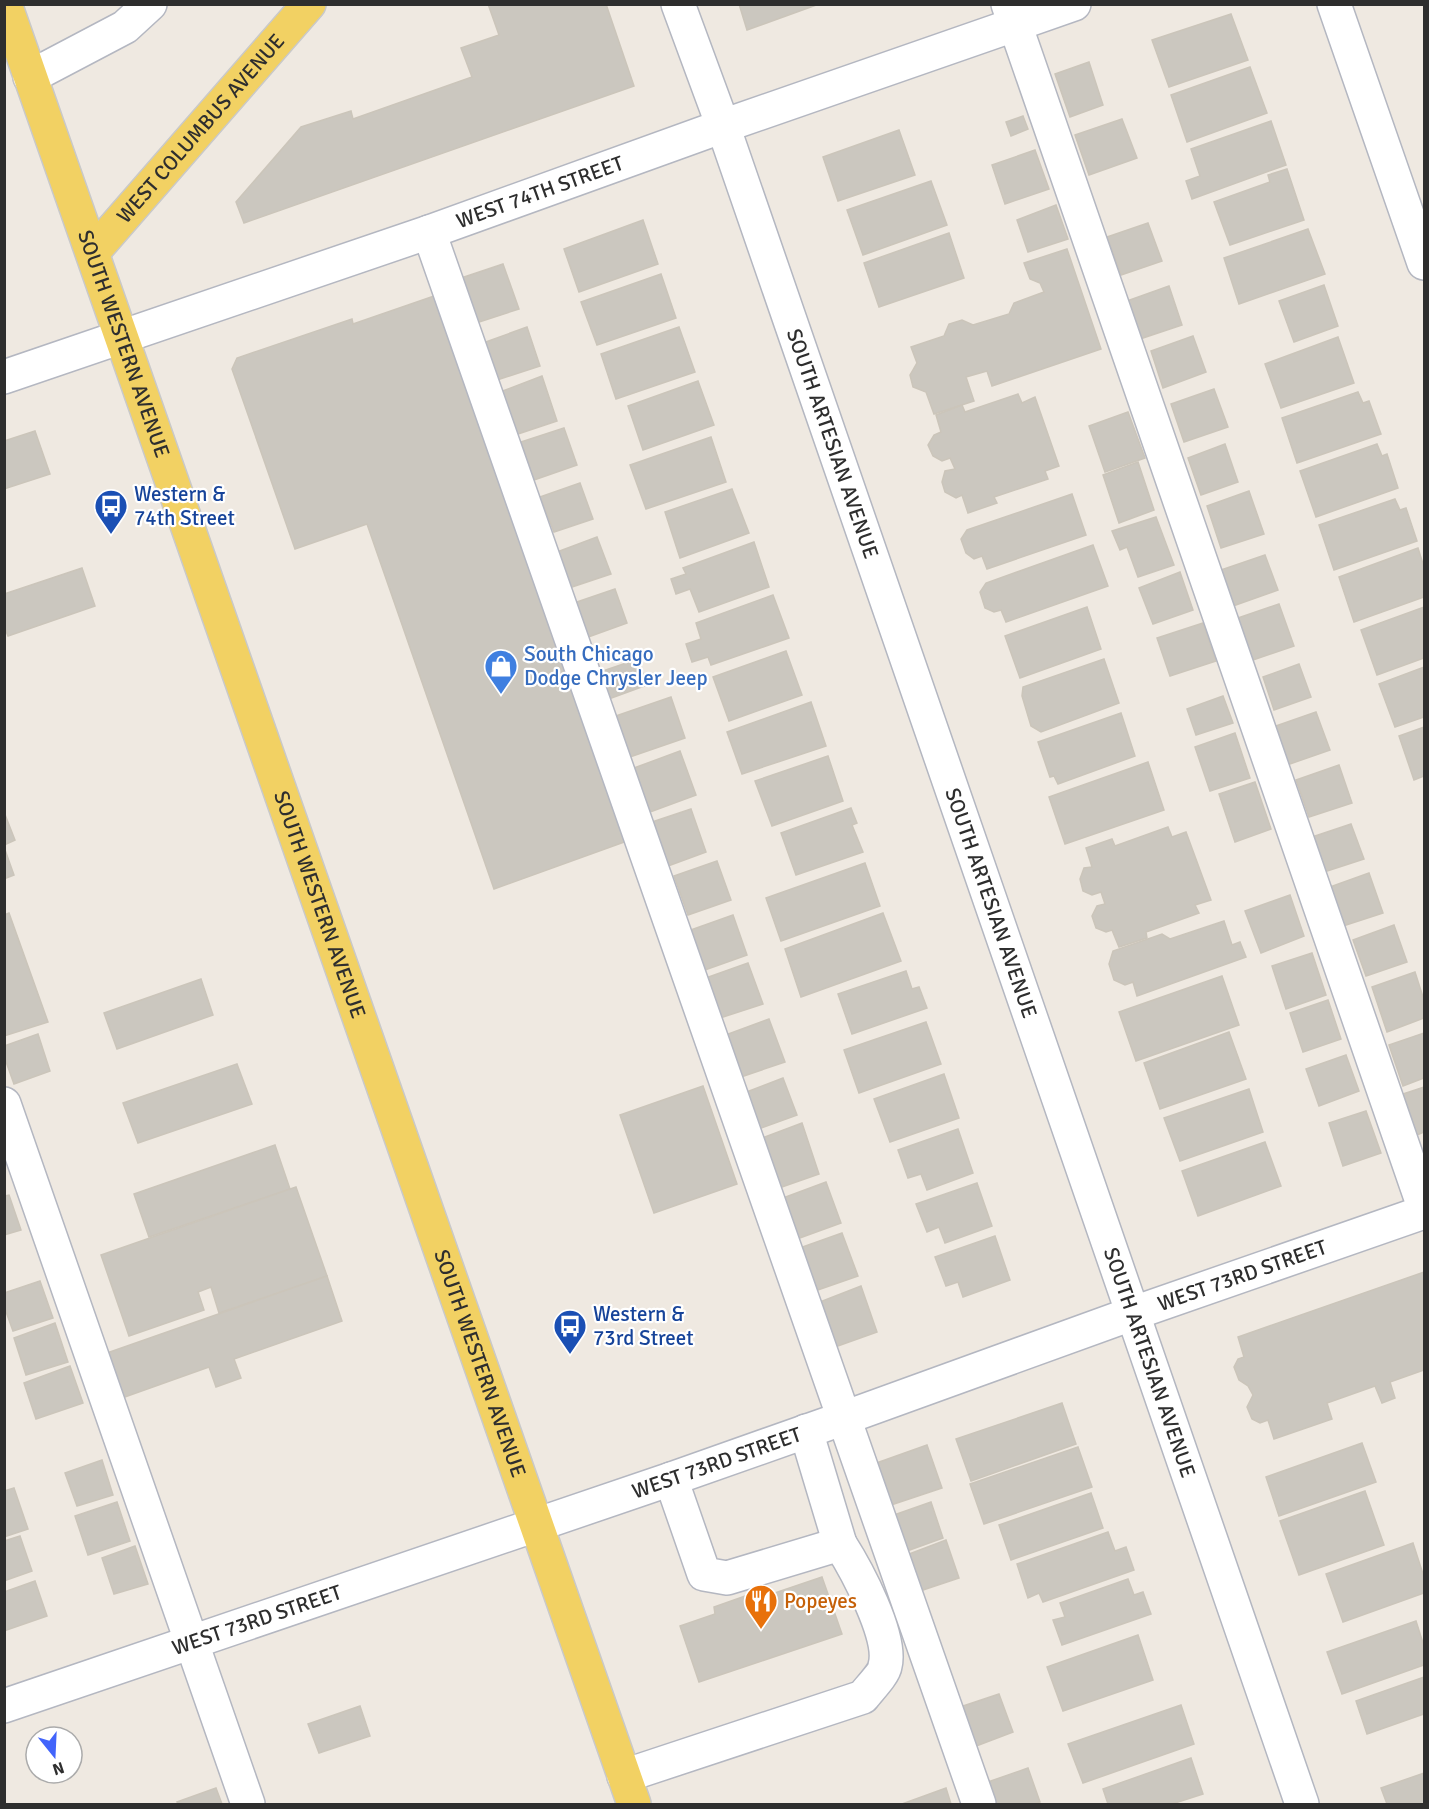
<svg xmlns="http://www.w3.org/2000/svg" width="1429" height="1809" font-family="Signika,sans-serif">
  <rect width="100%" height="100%" fill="#efe9e1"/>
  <!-- building -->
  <g fill="#cbc7bf" stroke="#cbc5ba" stroke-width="1.5">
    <polygon points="488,4 606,4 634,86 244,223 236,202 301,127 351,111 353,119 472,77 461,48 499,35"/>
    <polygon points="739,4 819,4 747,30"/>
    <polygon points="1231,14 1248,60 1169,87 1152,40"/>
    <polygon points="1089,62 1103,105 1070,117 1055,74"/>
    <polygon points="1250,67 1267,113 1187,142 1171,95"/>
    <polygon points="1023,116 1028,129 1011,136 1006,122"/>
    <polygon points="1122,119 1137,158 1089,175 1075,135"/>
    <polygon points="1271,121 1286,165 1192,199 1186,181 1200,176 1191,149"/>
    <polygon points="899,130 915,175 838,201 823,157"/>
    <polygon points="1035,150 1049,189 1005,204 992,165"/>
    <polygon points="1287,169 1304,220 1230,245 1214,202 1270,182 1268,175"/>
    <polygon points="931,181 947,225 863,255 847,210"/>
    <polygon points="1056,205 1068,239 1028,252 1017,220"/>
    <polygon points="643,220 658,264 579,292 564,249"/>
    <polygon points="1148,223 1162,261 1121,275 1107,237"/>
    <polygon points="1308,229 1325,274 1239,304 1224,258"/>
    <polygon points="949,233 964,278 879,307 864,263"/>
    <polygon points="1067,249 1101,349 992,386 987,371 966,377 974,401 934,414 926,392 913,387 910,375 917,363 911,347 944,336 949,324 962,320 973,325 1009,314 1014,303 1044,292 1040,283 1030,279 1024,263"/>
    <polygon points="503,264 519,309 476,323 461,278"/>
    <polygon points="661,274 676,318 597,345 581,302"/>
    <polygon points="1324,285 1338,326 1294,342 1279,301"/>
    <polygon points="1169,286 1182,325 1140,339 1127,301"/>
    <polygon points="437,295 627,841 494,889 367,524 295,549 232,369 237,358 352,319 353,324"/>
    <polygon points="527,327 540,366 497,380 483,343"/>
    <polygon points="679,327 695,372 616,399 601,354"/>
    <polygon points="1193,336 1206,372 1163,388 1151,351"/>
    <polygon points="1338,337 1354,383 1281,408 1265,364"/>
    <polygon points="542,376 557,421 515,435 500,392"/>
    <polygon points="698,381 714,425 643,450 628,406"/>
    <polygon points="1214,389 1228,427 1184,442 1171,404"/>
    <polygon points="1358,392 1363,403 1369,401 1381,434 1297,463 1282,418"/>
    <polygon points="1018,394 1022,403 1035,397 1059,466 1045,471 1048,479 994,497 997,503 968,513 962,495 956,498 945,492 942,482 945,471 955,469 950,458 942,461 933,456 928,445 934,435 941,432 936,415 962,405 965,412"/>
    <polygon points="1128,412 1145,458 1105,472 1089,426"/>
    <polygon points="564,428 577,465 534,480 521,442"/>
    <polygon points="35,431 50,474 4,489 4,441"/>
    <polygon points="711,437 726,482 646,509 630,465"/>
    <polygon points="1225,444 1238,482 1201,495 1188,458"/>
    <polygon points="1377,444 1382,456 1387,454 1398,488 1316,517 1300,471"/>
    <polygon points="1138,462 1154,510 1119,523 1103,475"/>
    <polygon points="580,483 593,519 554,532 540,497"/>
    <polygon points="732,489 749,533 680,558 665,512"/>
    <polygon points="1249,491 1264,534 1221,548 1207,506"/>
    <polygon points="1072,494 1086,535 987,569 982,556 974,559 966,553 961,539 967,530"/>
    <polygon points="1395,499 1400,510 1406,508 1417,541 1334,570 1319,525"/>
    <polygon points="1156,517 1174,565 1138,577 1127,547 1120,550 1112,531"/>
    <polygon points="597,537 611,574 569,588 557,552"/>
    <polygon points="754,542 769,587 699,612 690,589 676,594 671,579 686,574 683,568"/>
    <polygon points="1093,545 1108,586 1006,622 1001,610 994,612 985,608 980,592 986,583"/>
    <polygon points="1418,548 1424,567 1424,597 1354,622 1339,577"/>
    <polygon points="1265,555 1278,590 1233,606 1221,570"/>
    <polygon points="82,568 95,606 8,636 4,626 4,594"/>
    <polygon points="1180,572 1193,610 1153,624 1139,588"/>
    <polygon points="615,589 627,623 580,640 568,605"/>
    <polygon points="773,595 789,638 711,665 708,657 692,662 686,644 701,639 696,623"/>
    <polygon points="1279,604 1294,646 1250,661 1235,619"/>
    <polygon points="1087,607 1101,649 1020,678 1005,636"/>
    <polygon points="1424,607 1424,658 1377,675 1361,630"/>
    <polygon points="1203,623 1216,661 1170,676 1157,638"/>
    <polygon points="786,651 802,695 729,721 713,677"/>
    <polygon points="638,659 647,685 606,700 597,673"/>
    <polygon points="1104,659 1119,703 1041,732 1031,726 1022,696 1023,687"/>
    <polygon points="1299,664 1311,697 1274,710 1263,677"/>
    <polygon points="1424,667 1424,717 1395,727 1379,684"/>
    <polygon points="1223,696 1233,723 1196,735 1187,709"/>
    <polygon points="671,697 685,738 624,759 610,718"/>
    <polygon points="811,702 826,746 742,774 727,732"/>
    <polygon points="1316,712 1330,750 1287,765 1273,727"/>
    <polygon points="1121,713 1135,756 1058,784 1054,776 1050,777 1038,742"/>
    <polygon points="1424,727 1424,776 1414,780 1399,736"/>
    <polygon points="1235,733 1250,778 1210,791 1195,747"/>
    <polygon points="680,751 696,795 650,812 634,768"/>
    <polygon points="828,756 843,801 772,826 755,781"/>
    <polygon points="1148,762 1164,810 1065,844 1049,797"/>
    <polygon points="1339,765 1352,803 1309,817 1296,780"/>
    <polygon points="1255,782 1271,829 1235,842 1219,794"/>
    <polygon points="851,808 857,823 852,825 863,852 796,875 781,833"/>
    <polygon points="691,809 706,852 668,866 652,822"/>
    <polygon points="4,812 15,840 4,845"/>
    <polygon points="1351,824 1364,859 1324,872 1312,837"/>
    <polygon points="1168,827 1172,837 1186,832 1211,900 1195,905 1199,913 1146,932 1147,938 1119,947 1112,930 1106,932 1096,928 1092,916 1097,906 1105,904 1101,892 1092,895 1083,891 1080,879 1084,868 1092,867 1086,848 1112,839 1115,846"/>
    <polygon points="4,847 14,875 4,879"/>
    <polygon points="717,861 731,900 688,915 674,876"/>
    <polygon points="865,863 880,906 781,941 766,898"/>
    <polygon points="1369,873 1383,913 1343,926 1330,887"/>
    <polygon points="1290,895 1304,936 1261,953 1245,911"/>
    <polygon points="9,913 48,1022 4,1036 4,915"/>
    <polygon points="883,913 901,961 801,997 785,949"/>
    <polygon points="733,915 747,955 702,971 688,931"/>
    <polygon points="1224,921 1232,945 1240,942 1246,957 1137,996 1133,982 1125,985 1114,980 1109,964 1113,951 1162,934 1170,939"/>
    <polygon points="1394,925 1407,962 1366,976 1353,940"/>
    <polygon points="1312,953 1326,995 1286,1009 1272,966"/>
    <polygon points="748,963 763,1004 717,1019 703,979"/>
    <polygon points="906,971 912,989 919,987 927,1008 852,1034 838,994"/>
    <polygon points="1415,972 1424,1000 1424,1018 1387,1032 1372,987"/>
    <polygon points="1222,976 1239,1025 1136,1061 1119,1012"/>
    <polygon points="201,979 213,1015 117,1049 104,1013"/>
    <polygon points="1328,1000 1341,1039 1303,1052 1290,1013"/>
    <polygon points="769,1019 785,1062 738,1078 723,1036"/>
    <polygon points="926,1022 941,1064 859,1093 844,1050"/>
    <polygon points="1229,1032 1246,1079 1160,1109 1144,1063"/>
    <polygon points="1424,1033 1424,1078 1403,1086 1389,1045"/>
    <polygon points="38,1034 50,1071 14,1084 4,1056 4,1046"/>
    <polygon points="1346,1055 1359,1091 1319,1106 1306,1069"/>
    <polygon points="237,1064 252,1104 138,1143 123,1103"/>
    <polygon points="944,1074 959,1118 890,1142 874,1099"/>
    <polygon points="783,1078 797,1115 756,1130 744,1093"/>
    <polygon points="703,1086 737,1184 654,1213 620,1115"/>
    <polygon points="1424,1087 1424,1132 1417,1135 1403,1094"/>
    <polygon points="1249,1089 1263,1132 1180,1161 1164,1118"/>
    <polygon points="1366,1111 1381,1153 1343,1166 1329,1123"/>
    <polygon points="802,1123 819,1174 779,1188 762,1138"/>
    <polygon points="958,1129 973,1173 927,1190 921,1174 908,1178 898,1150"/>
    <polygon points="1265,1142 1281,1186 1198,1216 1182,1171"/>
    <polygon points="275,1145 290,1189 149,1237 134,1194"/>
    <polygon points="826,1182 841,1223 797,1239 783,1198"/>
    <polygon points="977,1183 992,1226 945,1243 939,1227 927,1232 916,1204"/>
    <polygon points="296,1187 327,1276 219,1313 211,1287 198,1292 204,1310 129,1336 101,1255"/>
    <polygon points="9,1195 21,1230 4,1235 4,1196"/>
    <polygon points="842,1233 858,1276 812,1292 797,1249"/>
    <polygon points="995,1236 1010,1280 963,1297 958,1282 946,1286 935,1257"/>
    <polygon points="1424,1272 1424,1370 1390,1382 1395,1398 1382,1403 1375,1386 1327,1403 1332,1419 1274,1439 1268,1420 1260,1423 1252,1419 1247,1407 1253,1395 1248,1386 1239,1380 1234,1367 1238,1359 1244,1357 1238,1337"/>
    <polygon points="327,1276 342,1321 234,1359 241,1378 216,1387 209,1367 122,1398 107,1353"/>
    <polygon points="40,1281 53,1318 13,1331 4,1306 4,1293"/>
    <polygon points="861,1286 877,1332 835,1347 820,1302"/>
    <polygon points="55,1323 68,1362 26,1375 14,1338"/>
    <polygon points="70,1366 83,1403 36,1419 24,1383"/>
    <polygon points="1062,1403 1076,1444 971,1481 956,1439"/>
    <polygon points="1362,1443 1376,1482 1279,1516 1266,1477"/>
    <polygon points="927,1445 942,1488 882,1508 868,1466"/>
    <polygon points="1078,1447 1092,1487 984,1524 970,1484"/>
    <polygon points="102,1460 113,1495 77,1506 65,1473"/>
    <polygon points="14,1488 28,1529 4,1537 4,1491"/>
    <polygon points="1365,1491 1384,1545 1299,1575 1280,1521"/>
    <polygon points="1091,1493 1103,1528 1011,1560 999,1525"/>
    <polygon points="117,1502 130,1541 88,1555 75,1516"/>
    <polygon points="931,1502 943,1538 907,1551 894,1515"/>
    <polygon points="1108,1532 1115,1551 1126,1547 1134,1570 1043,1602 1039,1593 1028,1598 1017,1564"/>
    <polygon points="20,1536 32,1571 4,1581 4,1541"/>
    <polygon points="946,1540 959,1578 917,1592 904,1556"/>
    <polygon points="1413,1543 1424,1577 1424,1593 1343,1622 1326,1574"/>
    <polygon points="135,1546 148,1584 114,1594 102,1558"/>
    <polygon points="822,1577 842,1634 699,1682 680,1626 715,1614 714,1607 751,1594 754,1600"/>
    <polygon points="1128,1579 1134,1595 1143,1592 1151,1614 1062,1645 1053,1620 1065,1617 1060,1603"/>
    <polygon points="35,1581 47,1616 4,1631 4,1592"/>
    <polygon points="1416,1621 1424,1646 1424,1665 1342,1694 1327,1652"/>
    <polygon points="1138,1635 1153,1680 1063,1711 1047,1667"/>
    <polygon points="1424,1677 1424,1714 1367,1734 1356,1701"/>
    <polygon points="999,1694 1013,1732 971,1748 957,1708"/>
    <polygon points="1181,1705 1194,1744 1083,1783 1068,1744"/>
    <polygon points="360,1706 370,1736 319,1753 308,1724"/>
    <polygon points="1191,1758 1203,1794 1172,1804 1108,1804 1103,1789"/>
    <polygon points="1028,1768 1040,1802 1034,1804 992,1804 985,1783"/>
    <polygon points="1424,1773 1424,1804 1387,1804 1381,1788"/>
    <polygon points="216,1788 222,1804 178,1804 177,1802"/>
    <polygon points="946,1788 951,1804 902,1804"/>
  </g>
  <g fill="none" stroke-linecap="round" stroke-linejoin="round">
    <defs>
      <g id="minor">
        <path id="s1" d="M678,4l45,122 579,1678"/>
        <polyline points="1008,4 1424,1207"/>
        <polyline points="1334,4 1424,263"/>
        <polyline points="30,77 125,27 150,4"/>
        <polyline points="429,232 979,1804"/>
        <path id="s2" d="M4,377l425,-145 294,-106 351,-122"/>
        <polyline points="4,1104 248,1804"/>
        <polyline points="806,1431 840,1544"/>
        <path id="s3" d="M4,1706l667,-227 173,-61 290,-105 290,-101"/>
        <path d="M624,1776l239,-79c5,-7 21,-23 22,-31 8,-29 -29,-97 -45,-122l-113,34 -23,-4 -33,-95"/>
      </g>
      <g id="major">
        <path id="s4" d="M5,4l629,1800"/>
        <path id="s5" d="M93,252l216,-248"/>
      </g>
    </defs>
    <!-- minor casing -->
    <use href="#minor" stroke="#b4b7c1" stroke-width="36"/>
    <!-- major casing -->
    <use href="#major" stroke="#c9c9c9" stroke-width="36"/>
    <!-- minor -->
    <use href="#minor" stroke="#fff" stroke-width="33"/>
    <!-- major -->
    <use href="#major" stroke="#f2d163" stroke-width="33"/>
  </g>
  <!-- icons -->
  <defs>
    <symbol id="bus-pin" viewBox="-11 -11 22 30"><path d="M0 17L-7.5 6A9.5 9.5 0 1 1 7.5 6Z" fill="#1a4fb4" stroke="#fff"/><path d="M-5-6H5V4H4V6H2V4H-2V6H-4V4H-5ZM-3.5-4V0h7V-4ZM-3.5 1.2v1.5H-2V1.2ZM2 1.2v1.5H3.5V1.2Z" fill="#fff"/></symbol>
    <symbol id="shop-pin" viewBox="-11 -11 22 30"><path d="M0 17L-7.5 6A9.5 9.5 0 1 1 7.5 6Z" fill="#3f7fe0" stroke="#fff"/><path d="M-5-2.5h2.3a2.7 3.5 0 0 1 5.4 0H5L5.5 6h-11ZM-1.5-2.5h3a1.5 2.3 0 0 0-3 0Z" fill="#fff"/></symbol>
    <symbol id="restaurant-pin" viewBox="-11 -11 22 30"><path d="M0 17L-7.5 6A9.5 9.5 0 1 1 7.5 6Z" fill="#e8710a" stroke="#fff"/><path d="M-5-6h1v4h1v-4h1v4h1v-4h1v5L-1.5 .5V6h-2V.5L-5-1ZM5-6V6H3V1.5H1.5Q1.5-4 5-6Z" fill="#fff"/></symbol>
  </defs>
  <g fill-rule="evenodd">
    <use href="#bus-pin" x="92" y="487" width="38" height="52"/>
    <use href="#shop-pin" x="482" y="647" width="38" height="52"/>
    <use href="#bus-pin" x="551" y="1307" width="38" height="52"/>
    <use href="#restaurant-pin" x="742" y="1582" width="38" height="52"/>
  </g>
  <g text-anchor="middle" stroke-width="4.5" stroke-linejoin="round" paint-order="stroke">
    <!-- street labels -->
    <g font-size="21" fill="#2e2e2e" stroke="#fff">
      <text dy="7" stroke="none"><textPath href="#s5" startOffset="164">WEST COLUMBUS AVENUE</textPath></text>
      <text dy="7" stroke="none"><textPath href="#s2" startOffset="567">WEST 74TH STREET</textPath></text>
      <text dy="7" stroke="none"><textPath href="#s4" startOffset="360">SOUTH WESTERN AVENUE</textPath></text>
      <text dy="7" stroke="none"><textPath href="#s1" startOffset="466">SOUTH ARTESIAN AVENUE</textPath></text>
      <text dy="7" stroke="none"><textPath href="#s4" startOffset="954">SOUTH WESTERN AVENUE</textPath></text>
      <text dy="7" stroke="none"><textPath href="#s1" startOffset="952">SOUTH ARTESIAN AVENUE</textPath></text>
      <text dy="7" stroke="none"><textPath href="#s3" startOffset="1311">WEST 73RD STREET</textPath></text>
      <text dy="7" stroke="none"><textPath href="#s4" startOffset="1440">SOUTH WESTERN AVENUE</textPath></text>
      <text dy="7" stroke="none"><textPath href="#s1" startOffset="1438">SOUTH ARTESIAN AVENUE</textPath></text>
      <text dy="7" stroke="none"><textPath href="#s3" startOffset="753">WEST 73RD STREET</textPath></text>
      <text dy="7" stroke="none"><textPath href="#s3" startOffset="267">WEST 73RD STREET</textPath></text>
    </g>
    <!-- transit labels -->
    <g font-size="21" fill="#164399" stroke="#fff" text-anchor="start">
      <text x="134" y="501">Western &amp;<tspan x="134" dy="24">74th Street</tspan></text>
      <text x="593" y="1321">Western &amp;<tspan x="593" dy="24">73rd Street</tspan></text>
    </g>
    <!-- shop labels -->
    <g font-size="21" fill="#366cbe" stroke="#fff" text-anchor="start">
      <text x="524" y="661">South Chicago<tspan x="524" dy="24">Dodge Chrysler Jeep</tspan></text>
    </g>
    <!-- food labels -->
    <g font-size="21" fill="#c56008" stroke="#fff" text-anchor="start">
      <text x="784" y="1608">Popeyes</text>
    </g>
  </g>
  <!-- border -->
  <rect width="1429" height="1809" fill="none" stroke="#2e2e2e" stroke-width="12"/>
  <!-- north arrow -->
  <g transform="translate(54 1755) rotate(162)"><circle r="28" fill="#ffffff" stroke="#ababab" stroke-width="1.5"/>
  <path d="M0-4.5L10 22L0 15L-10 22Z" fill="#4264fb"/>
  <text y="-9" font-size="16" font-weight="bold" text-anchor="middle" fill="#2e2e2e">N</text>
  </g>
</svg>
